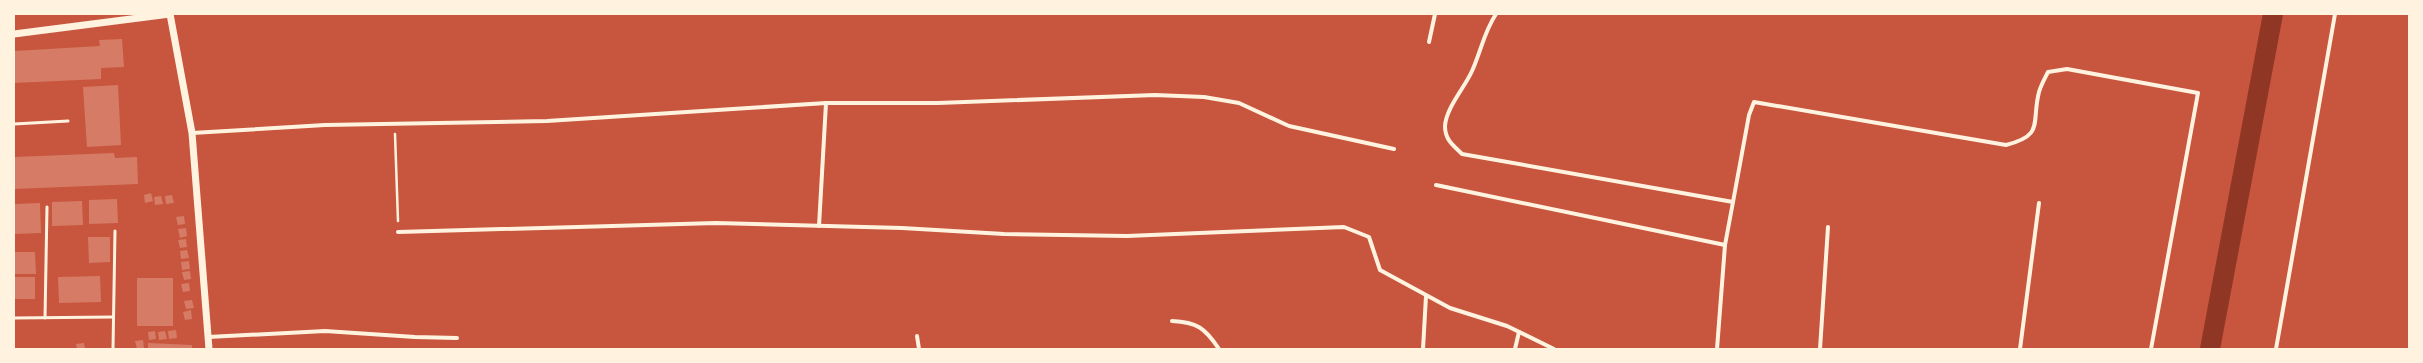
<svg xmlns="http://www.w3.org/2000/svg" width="2423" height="363" font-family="Raleway,sans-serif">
  <rect width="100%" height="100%" fill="#c8553d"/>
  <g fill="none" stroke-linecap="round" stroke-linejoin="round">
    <!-- canal -->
    <polyline stroke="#8f3625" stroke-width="20" points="2210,349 2273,14"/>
  </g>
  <!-- building -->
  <g fill="#d67c66">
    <polygon points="122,39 124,67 101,68 101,79 14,83 14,51 100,46 99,40"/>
    <polygon points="118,85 121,145 87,147 83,87"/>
    <polygon points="114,153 115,158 137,157 138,184 14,189 14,157"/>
    <polygon points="151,193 153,201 145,203 144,195"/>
    <polygon points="172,195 174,203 166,204 165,196"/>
    <polygon points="161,196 163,204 155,205 154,197"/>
    <polygon points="117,199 118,223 89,224 89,200"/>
    <polygon points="82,201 83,225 52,226 52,202"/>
    <polygon points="40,203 41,233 14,234 14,204"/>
    <polygon points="184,216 185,224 178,225 176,217"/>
    <polygon points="186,228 187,236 180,238 178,229"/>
    <polygon points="88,237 110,237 110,262 89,263"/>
    <polygon points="186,239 187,247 180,248 178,240"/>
    <polygon points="187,250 189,258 181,259 180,251"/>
    <polygon points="14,252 35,252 36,274 14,274"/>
    <polygon points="189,261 190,269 182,270 181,262"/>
    <polygon points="190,271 191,279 184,280 182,272"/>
    <polygon points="100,276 101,302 59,303 58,277"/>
    <rect x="14" y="277" width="21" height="22"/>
    <rect x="137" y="278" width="36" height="48"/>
    <polygon points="189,283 190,291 183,292 181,284"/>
    <polygon points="192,300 194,308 186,309 184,301"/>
    <polygon points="191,310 192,319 185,320 183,312"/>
    <polygon points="176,330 177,338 169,339 168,331"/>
    <polygon points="155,331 156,339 149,340 148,332"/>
    <polygon points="165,331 167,339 159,340 158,332"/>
    <polygon points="143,340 144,348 137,349 135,341"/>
    <polygon points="84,343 85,349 77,349 76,344"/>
    <polygon points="148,343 192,345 192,349 148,349"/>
  </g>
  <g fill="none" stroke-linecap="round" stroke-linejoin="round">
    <!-- path -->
    <polyline stroke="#fff3e0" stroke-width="2.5" points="395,134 398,221"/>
    <!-- service -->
    <g stroke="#fff3e0" stroke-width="3">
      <polyline points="14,124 68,121"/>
      <polyline points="14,318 113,317"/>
      <polyline points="45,318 47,207"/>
      <polyline points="113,349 115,231"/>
    </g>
    <!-- minor -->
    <g stroke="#fff3e0" stroke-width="4">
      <path d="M1496,14c-12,18 -15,37 -24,57 -7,16 -26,37 -27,55 0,14 8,19 17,28l271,48 16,-87 5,-13 252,43c39,-10 25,-22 33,-53 2,-7 6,-14 9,-20l19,-3 131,24 -47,256"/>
      <polyline points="1429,42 1435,14"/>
      <polyline points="192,133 325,125 547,121 826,103 938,103 1155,95 1204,97 1239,103 1289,126 1394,149"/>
      <polyline points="1436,185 1725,245"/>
      <polyline points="819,226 826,103"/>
      <polyline points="398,232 716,223 902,228 1004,234 1127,236 1344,227 1369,237 1380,270 1450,308 1507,326 1554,349"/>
      <path d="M1172,321c25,1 33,7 47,28"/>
      <polyline points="917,336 919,349"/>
      <polyline points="208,337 325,331 415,337 457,338"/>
      <polyline points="1423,349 1426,296"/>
      <polyline points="1515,349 1519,332"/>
      <polyline points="1717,349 1725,245 1733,202"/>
      <polyline points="1820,349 1828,227"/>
      <polyline points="2020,349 2039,203"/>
      <polyline points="2276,349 2335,14"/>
    </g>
    <!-- tertiary -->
    <g stroke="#fff3e0" stroke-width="7">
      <polyline points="170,14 192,133 209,349"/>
      <polyline points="14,34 170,14"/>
    </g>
  </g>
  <!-- border -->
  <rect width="2423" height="363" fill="none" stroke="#fff3e0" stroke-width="30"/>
</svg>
